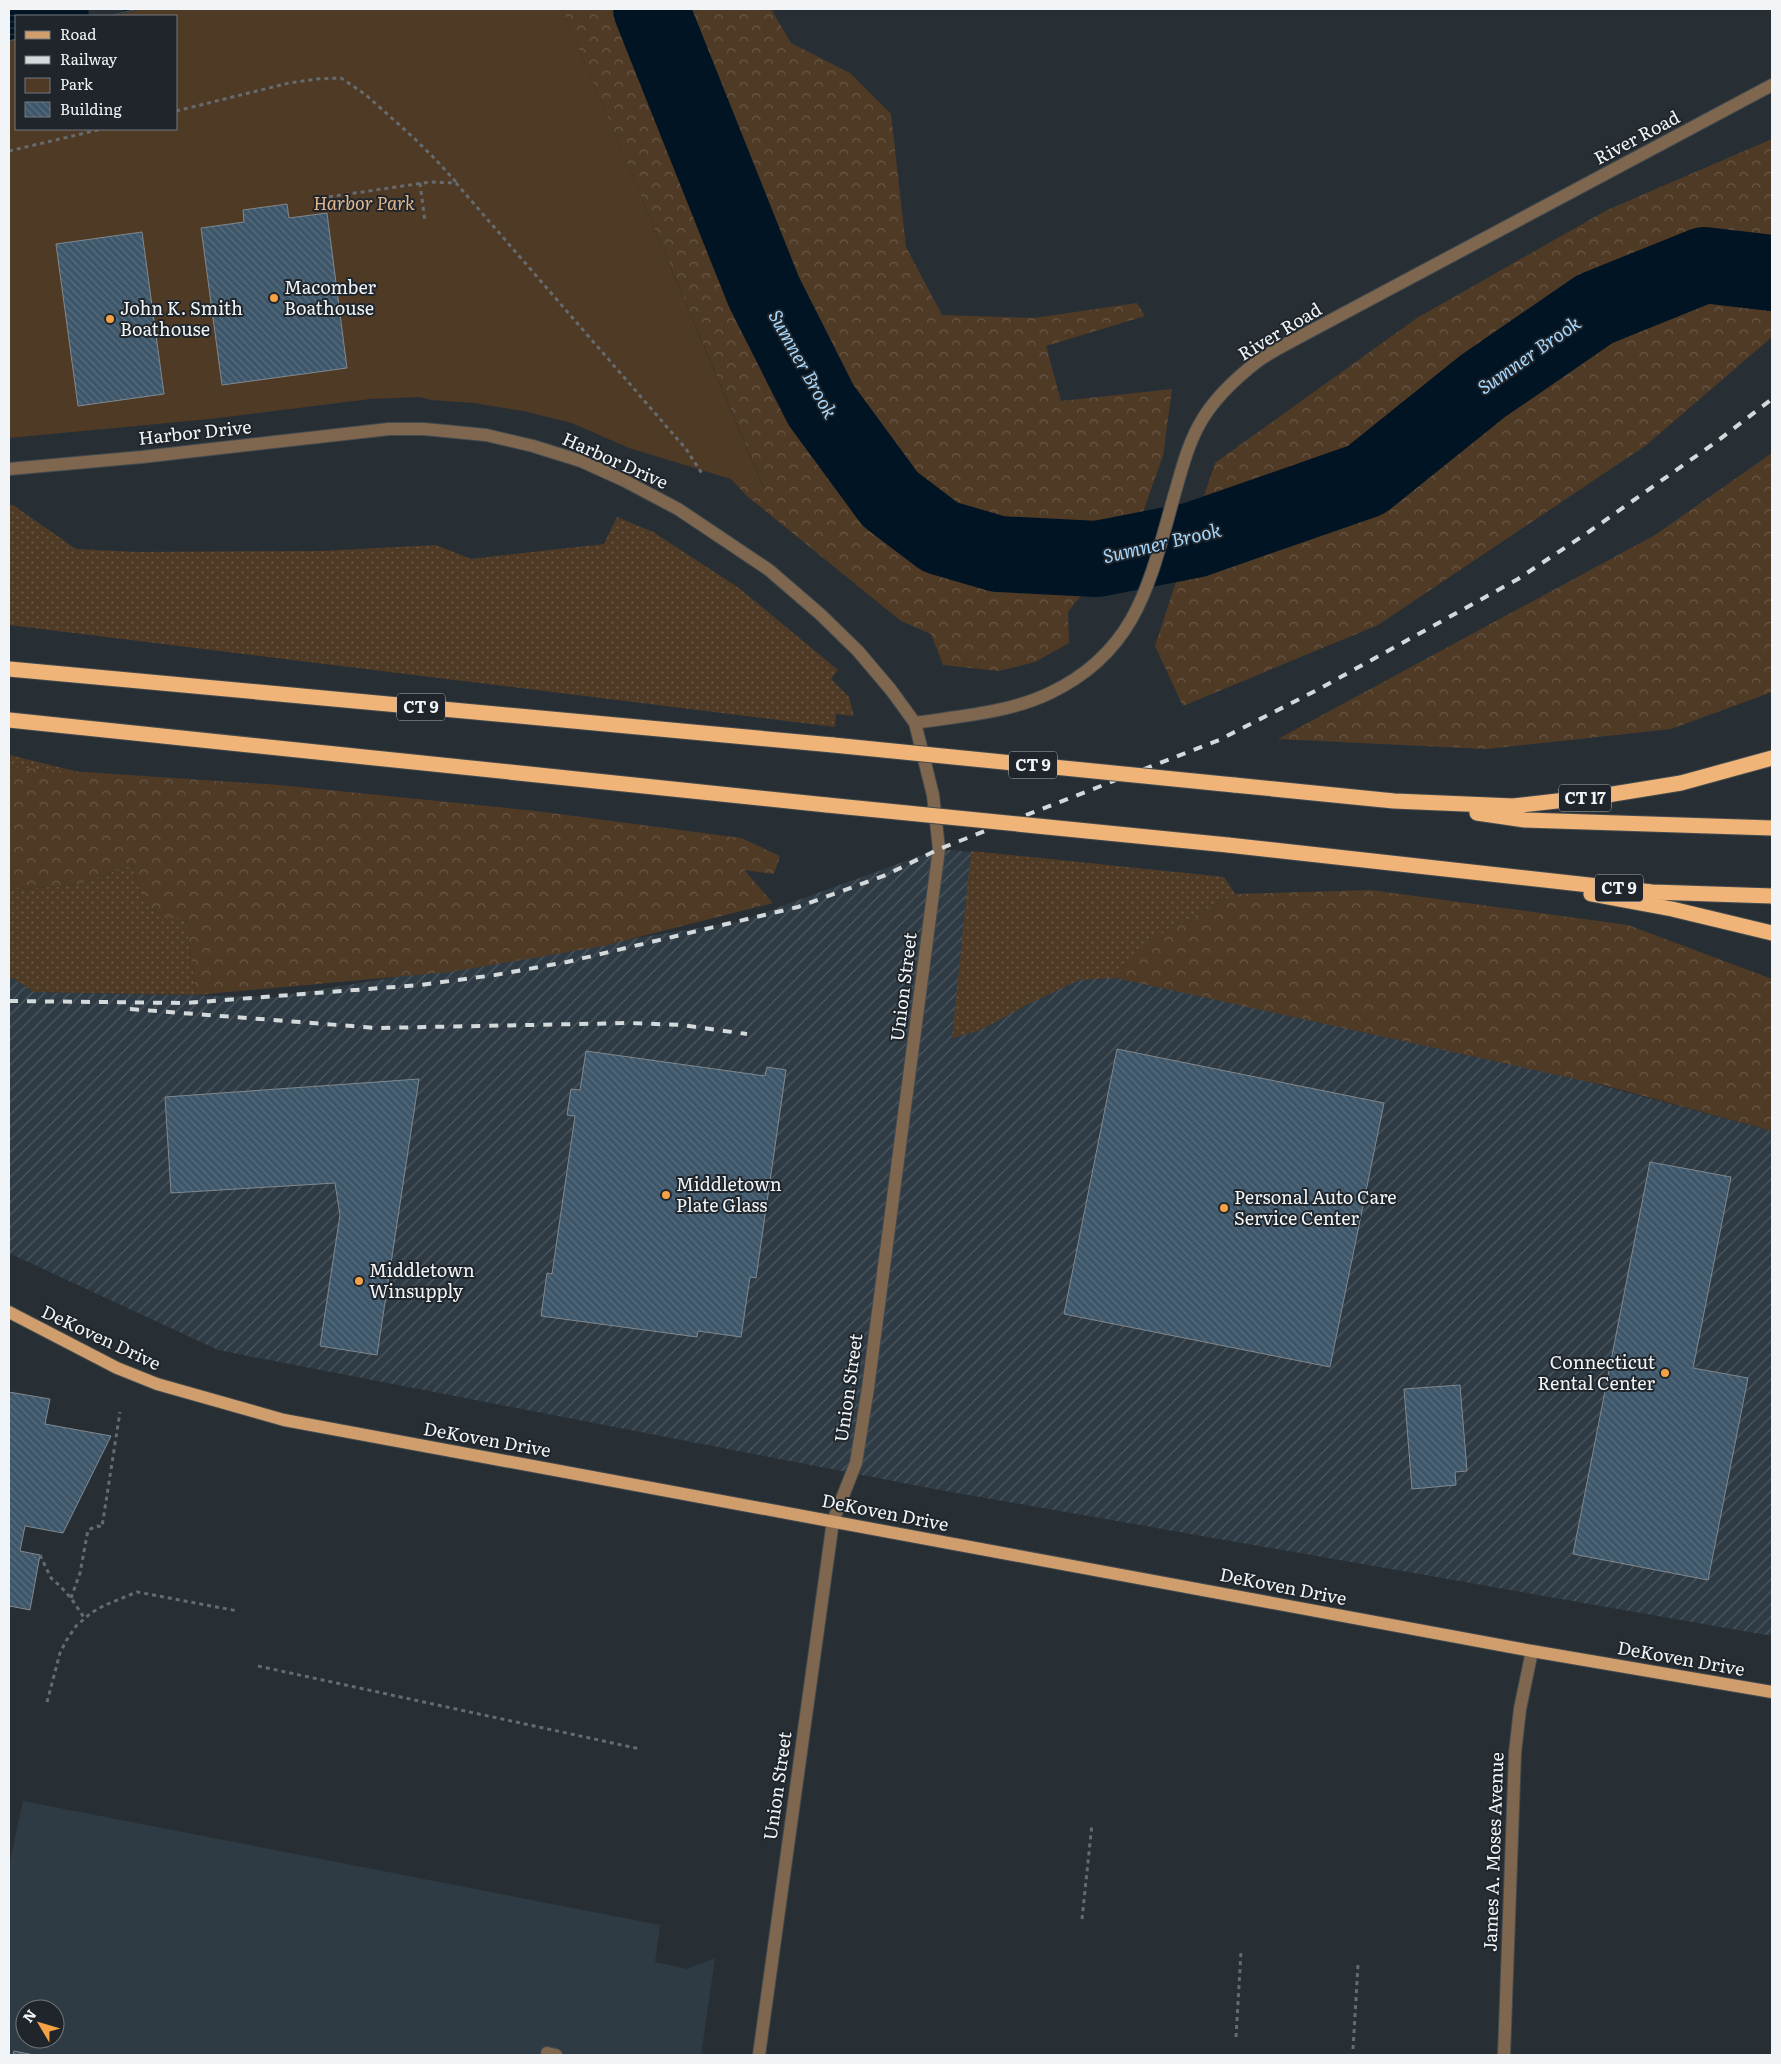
<svg xmlns="http://www.w3.org/2000/svg" width="1781" height="2064" font-family="Literata,serif">
  <defs>
    <pattern id="industrial-furrows" width="10" height="10" patternUnits="userSpaceOnUse" patternTransform="scale(1.25)"><rect width="10" height="10" fill="#2f3b44"/><path d="M-1 1l2-2M0 10L10 0M9 11l2-2" fill="none" stroke="#4e5860"/></pattern>
    <pattern id="grass-dots" width="8" height="8" patternUnits="userSpaceOnUse" patternTransform="scale(1.25)"><rect width="8" height="8" fill="#4f3a26"/><path d="M2 2h.1M6 6h.1" fill="none" stroke="#695746" stroke-width="1.8" stroke-linecap="round"/></pattern>
    <pattern id="forest-crowns" width="20" height="18" patternUnits="userSpaceOnUse" patternTransform="scale(1.25)"><rect width="20" height="18" fill="#4f3a26"/><path d="M2 6a3 3 0 1 1 6 0M12 15a3 3 0 1 1 6 0" fill="none" stroke="#695746"/></pattern>
    <pattern id="water-rules" width="6" height="5" patternUnits="userSpaceOnUse" patternTransform="scale(1.25)"><rect width="6" height="5" fill="#001424"/><path d="M0 2.5h6" fill="none" stroke="#263745"/></pattern>
    <pattern id="building-back-hatch" width="6" height="6" patternUnits="userSpaceOnUse" patternTransform="scale(1.25)"><rect width="6" height="6" fill="#3d5669"/><path d="M-1 5l2 2M0 0l6 6M5-1l2 2" fill="none" stroke="#5a6f7f"/></pattern>
  </defs>
  <rect width="100%" height="100%" fill="#282f34"/>
  <!-- built -->
  <path fill="#2f3b44" fill-rule="evenodd" d="M23,1801l637,124 -5,37 32,7 28,-11 -14,97h-692v-189zM25,2009h30v30h-30z"/>
  <!-- industrial -->
  <polygon fill="url(#industrial-furrows)" points="939,849 1224,877 1235,894 1146,942 1603,1086 1772,1131 1772,1636 929,1488 218,1350 9,1253 9,976 34,992 274,997 741,921"/>
  <!-- grass -->
  <g fill="url(#grass-dots)">
    <polygon points="9,505 13,505 76,549 136,552 322,551 436,545 471,559 604,544 617,517 653,532 739,588 838,670 831,679 849,697 854,716 836,714 835,727 9,625"/>
    <polygon points="9,755 83,773 9,767"/>
    <polygon points="971,851 1224,877 1235,894 1146,942 1116,978 1079,980 1026,1005 981,1030 952,1038"/>
    <polygon points="132,865 144,903 165,918 186,918 196,995 34,992 9,976 9,882 20,889 77,885"/>
  </g>
  <!-- forest -->
  <g fill="url(#forest-crowns)">
    <polygon points="562,9 771,9 791,43 850,73 891,114 906,247 942,315 1034,318 1137,303 1145,316 1046,346 1061,401 1172,389 1163,456 1140,520 1068,612 1069,643 1035,662 999,671 943,665 931,634 901,621 747,496 730,478 764,488"/>
    <polygon points="1772,139 1772,337 1645,446 1378,625 1183,706 1155,646 1215,463 1417,318 1607,210"/>
    <polygon points="1772,453 1772,692 1671,729 1486,749 1278,739 1655,535"/>
    <polygon points="9,767 279,785 536,811 741,838 780,856 774,874 744,870 773,903 603,946 450,972 196,995 186,918 165,918 144,903 132,865 77,885 20,889 9,882"/>
    <polygon points="1371,890 1628,925 1772,979 1772,1131 1603,1085 1116,978 1146,942 1235,894"/>
  </g>
  <!-- park -->
  <polygon fill="#4f3a26" points="143,9 562,9 764,489 629,448 572,423 523,411 474,403 431,400 420,397 370,399 210,419 9,438 9,41 16,39 16,129 176,129 176,16 112,16"/>
  <!-- water -->
  <polygon fill="url(#water-rules)" stroke="#485864" points="9,9 138,9 107,16 16,16 16,39 9,41"/>
  <!-- pier -->
  <polygon fill="#282f34" points="88,9 123,9 124,12 107,16 89,16"/>
  <g fill="none" stroke-linecap="round" stroke-linejoin="round">
    <!-- river -->
    <polyline stroke="#001424" stroke-width="76" points="651,9 764,292 821,405 890,499 940,537 998,554 1097,559 1194,540 1366,480 1483,386 1595,309 1704,265 1772,273"/>
  </g>
  <!-- building -->
  <g fill="url(#building-back-hatch)" stroke="#81888e">
    <polygon points="287,204 289,218 327,213 347,368 222,385 201,228 244,222 243,210"/>
    <polygon points="142,232 164,394 78,406 56,244"/>
    <polygon points="1117,1049 1384,1103 1330,1367 1064,1314"/>
    <polygon points="586,1051 765,1076 767,1067 786,1070 756,1278 750,1277 741,1337 698,1331 697,1337 541,1316 547,1273 552,1274 575,1116 567,1115 571,1089 580,1090"/>
    <polygon points="419,1079 377,1355 320,1346 340,1215 335,1183 171,1193 165,1097"/>
    <polygon points="1650,1162 1731,1177 1693,1368 1748,1378 1708,1580 1573,1554"/>
    <polygon points="1460,1385 1467,1471 1455,1472 1456,1485 1412,1489 1404,1389"/>
    <polygon points="9,1392 50,1399 45,1424 111,1436 63,1533 25,1526 20,1551 40,1555 30,1610 10,1606 9,1613"/>
    <polygon points="14,2051 34,2055 13,2055"/>
  </g>
  <g fill="none" stroke-linecap="round" stroke-linejoin="round">
    <defs>
      <g id="minor">
        <polyline points="9,469 142,457 389,429 424,429 486,435 533,446 581,461 625,481 678,509 769,570 820,614 858,651 891,690 915,723 933,795 939,849 868,1388 856,1463 833,1521 759,2055"/>
        <path d="M915,723c45,-7 93,-10 135,-30 88,-42 100,-112 124,-197 7,-24 13,-49 25,-71 13,-24 37,-47 59,-64 15,-11 33,-19 49,-28l465,-248"/>
        <polyline points="547,2053 556,2055"/>
        <polyline points="1504,2055 1515,1753 1520,1709 1532,1651"/>
      </g>
      <polyline id="major" points="9,1312 117,1368 157,1384 284,1420 1532,1651 1772,1692"/>
      <g id="highway">
        <polyline points="9,669 833,745"/>
        <polyline points="9,720 827,805"/>
        <polyline points="1234,785 1394,801 1513,806 1601,796 1681,783 1772,758"/>
        <polyline points="1477,813 1525,820 1772,828"/>
        <polyline points="1228,845 1652,892 1772,896"/>
        <polyline points="1591,894 1672,909 1772,933"/>
      </g>
    </defs>
    <!-- minor casing -->
    <use href="#minor" stroke="#444b4f" stroke-width="14"/>
    <!-- major casing -->
    <use href="#major" stroke="#444b4f" stroke-width="14"/>
    <!-- highway casing -->
    <use href="#highway" stroke="#444b4f" stroke-width="17"/>
    <!-- path -->
    <g stroke="#656b6f" stroke-width="3" stroke-dasharray="4 4" stroke-linecap="butt">
      <polyline points="176,111 289,83 317,79 341,78 366,95 415,139 437,161 456,182"/>
      <polyline points="9,151 102,129"/>
      <polyline points="420,183 425,222"/>
      <polyline points="321,198 430,182 456,183 686,449 703,475"/>
      <polyline points="40,1555 51,1578 59,1585 71,1598 85,1619"/>
      <polyline points="71,1598 80,1573 88,1530 97,1526 102,1527 120,1412"/>
      <polyline points="258,1666 640,1749"/>
      <polyline points="47,1702 60,1653 66,1641 76,1626 91,1613 105,1605 137,1592 238,1611"/>
      <polyline points="1082,1919 1092,1824"/>
      <polyline points="1236,2037 1241,1952"/>
      <polyline points="1353,2049 1358,1965"/>
    </g>
    <!-- minor -->
    <use href="#minor" stroke="#7f674f" stroke-width="12"/>
    <!-- major -->
    <use href="#major" stroke="#d09e6d" stroke-width="12"/>
    <!-- highway -->
    <use href="#highway" stroke="#f0b478" stroke-width="15"/>
    <!-- rail -->
    <g stroke="#d4d9dc" stroke-width="4" stroke-dasharray="9 9" stroke-linecap="butt">
      <polyline points="9,1001 186,1003 420,985 495,975 567,962 798,907 886,875 939,849 1219,740 1319,689 1518,579 1590,531 1716,442 1772,399"/>
      <polyline points="130,1009 377,1028 630,1023 682,1025 747,1034"/>
    </g>
    <defs>
      <g id="highway-bridge">
        <polyline points="833,745 1234,785"/>
        <polyline points="827,805 1228,845"/>
      </g>
    </defs>
    <!-- highway-bridge casing -->
    <use href="#highway-bridge" stroke="#444b4f" stroke-width="17" stroke-linecap="butt"/>
    <!-- highway-bridge -->
    <use href="#highway-bridge" stroke="#f0b478" stroke-width="15"/>
  </g>
  <!-- markers -->
  <g fill="#f5a246" stroke="#1f252a" stroke-width="2">
    <circle cx="274" cy="298" r="5"/>
    <circle cx="110" cy="319" r="5"/>
    <circle cx="666" cy="1195" r="5"/>
    <circle cx="1224" cy="1208" r="5"/>
    <circle cx="359" cy="1281" r="5"/>
    <circle cx="1665" cy="1373" r="5"/>
  </g>
  <g text-anchor="middle" stroke-width="4" stroke-linejoin="round" paint-order="stroke">
    <!-- shield labels -->
    <g fill="#1f252a" stroke="#b2b7ba" stroke-width="1">
      <rect x="397" y="693.5" width="48" height="27" rx="4"/>
      <rect x="1009" y="751.5" width="48" height="27" rx="4"/>
      <rect x="1559" y="784.5" width="52" height="27" rx="4"/>
      <rect x="1595" y="874.5" width="48" height="27" rx="4"/>
    </g>
    <g font-size="16" font-weight="bold" fill="#f1f5f8">
      <text x="421" y="713">CT 9</text>
      <text x="1033" y="771">CT 9</text>
      <text x="1585" y="804">CT 17</text>
      <text x="1619" y="894">CT 9</text>
    </g>
    <!-- street labels -->
    <g font-size="18" fill="#f1f5f8" stroke="#1f252a">
      <text transform="translate(1637 138) rotate(-28)" y="6">River Road</text>
      <text transform="translate(1280 332) rotate(-31)" y="6">River Road</text>
      <text transform="translate(195 433) rotate(-6)" y="6">Harbor Drive</text>
      <text transform="translate(615 461) rotate(24)" y="6">Harbor Drive</text>
      <text transform="translate(904 987) rotate(-83)" y="6">Union Street</text>
      <text transform="translate(101 1338) rotate(25)" y="6">DeKoven Drive</text>
      <text transform="translate(849 1388) rotate(-82)" y="6">Union Street</text>
      <text transform="translate(487 1440) rotate(10)" y="6">DeKoven Drive</text>
      <text transform="translate(885 1513) rotate(11)" y="6">DeKoven Drive</text>
      <text transform="translate(1283 1587) rotate(11)" y="6">DeKoven Drive</text>
      <text transform="translate(1681 1659) rotate(10)" y="6">DeKoven Drive</text>
      <text transform="translate(778 1786) rotate(-82)" y="6">Union Street</text>
      <text transform="translate(1494 1852) rotate(-88)" y="6">James A. Moses Avenue</text>
    </g>
    <!-- park labels -->
    <g font-size="18" font-style="italic" fill="#e2b78e" stroke="#1f252a">
      <text x="364" y="210">Harbor Park</text>
    </g>
    <!-- poi labels -->
    <g font-size="18" fill="#f1f5f8" stroke="#1f252a" text-anchor="start">
      <text x="284" y="294">Macomber<tspan x="284" dy="21">Boathouse</tspan></text>
      <text x="120" y="315">John K. Smith<tspan x="120" dy="21">Boathouse</tspan></text>
      <text x="676" y="1191">Middletown<tspan x="676" dy="21">Plate Glass</tspan></text>
      <text x="1234" y="1204">Personal Auto Care<tspan x="1234" dy="21">Service Center</tspan></text>
      <text x="369" y="1277">Middletown<tspan x="369" dy="21">Winsupply</tspan></text>
      <text x="1655" y="1369" text-anchor="end">Connecticut<tspan x="1655" dy="21">Rental Center</tspan></text>
    </g>
    <!-- water labels -->
    <g font-size="19" font-style="italic" fill="#a5d6fc" stroke="#1f252a">
      <text transform="translate(1529 355) rotate(-35)" y="7">Sumner Brook</text>
      <text transform="translate(803 364) rotate(61)" y="7">Sumner Brook</text>
      <text transform="translate(1162 543) rotate(-13)" y="7">Sumner Brook</text>
    </g>
  </g>
  <!-- border -->
  <rect width="1781" height="2064" fill="none" stroke="#f1f5f8" stroke-width="20"/>
  <!-- legend -->
  <rect x="15" y="15" width="162" height="115" fill="#1f252a" stroke="#73787c"/>
  <rect x="25" y="31" width="25" height="8" fill="#d09e6d" stroke="#73787c"/>
  <text x="60" y="40" font-size="15" fill="#f1f5f8">Road</text>
  <rect x="25" y="56" width="25" height="8" fill="#d4d9dc" stroke="#73787c"/>
  <text x="60" y="65" font-size="15" fill="#f1f5f8">Railway</text>
  <rect x="25" y="78" width="25" height="15" fill="#4f3a26" stroke="#73787c"/>
  <text x="60" y="90" font-size="15" fill="#f1f5f8">Park</text>
  <rect x="25" y="102" width="25" height="15" fill="url(#building-back-hatch)" stroke="#73787c"/>
  <text x="60" y="115" font-size="15" fill="#f1f5f8">Building</text>
  <!-- north arrow -->
  <g transform="translate(40 2024) rotate(308)"><circle r="24" fill="#1f252a" stroke="#73787c"/>
  <path d="M0-4L9 19L0 12L-9 19Z" fill="#f5a246"/>
  <text y="-8" font-size="14" font-weight="bold" text-anchor="middle" fill="#f1f5f8">N</text>
  </g>
</svg>
